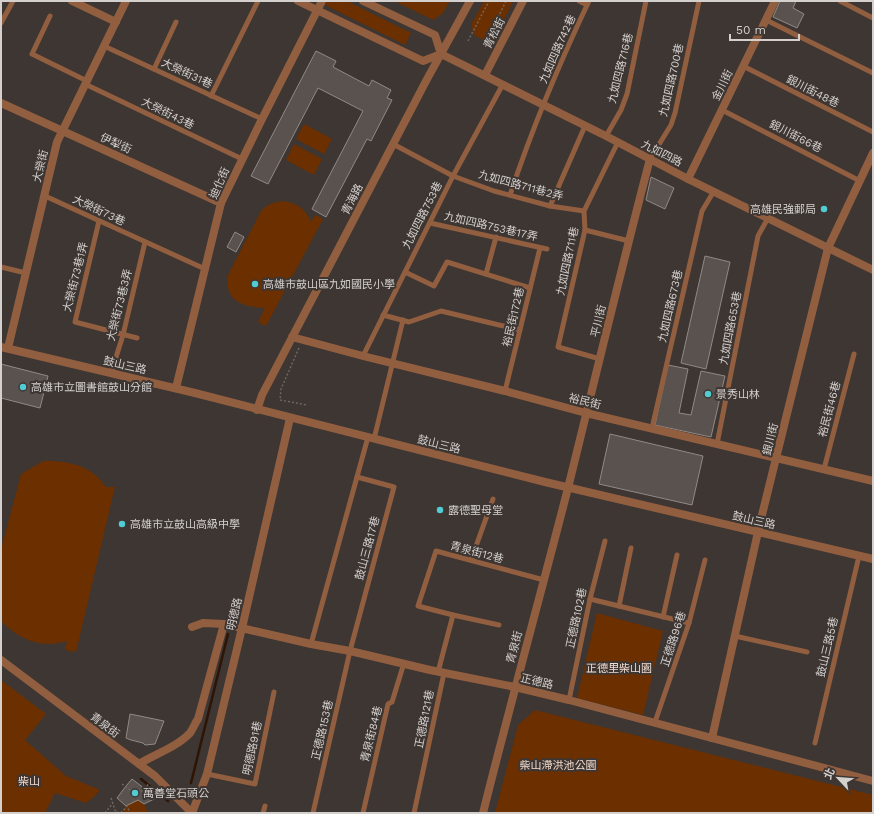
<svg xmlns="http://www.w3.org/2000/svg" width="874" height="814" font-family="'Work Sans','Noto Sans TC',sans-serif">
  <rect width="100%" height="100%" fill="#3d3632"/>
  <!-- green -->
  <g fill="#6c2f00">
    <polygon points="327,1 347,1 411,33 405,45 325,5"/>
    <polygon points="394,1 450,1 443,13 433,20"/>
    <polygon points="484,1 513,1 495,38 487,42 474,35 471,25"/>
    <polygon points="304,124 332,139 324,154 296,139"/>
    <polygon points="294,144 322,159 314,175 286,160"/>
    <path d="M283,201c14,2 23,8 28,21l4,-7 8,4 -57,107 -8,-4 7,-14c-21,-1 -41,-6 -37,-33l33,-64c6,-7 13,-9 22,-10z"/>
    <path d="M43,461c24,-1 49,4 63,26h9l-39,165 -11,-2 2,-9c-25,8 -48,-1 -66,-20v-71l20,-76z"/>
    <polygon points="597,613 663,631 643,715 577,698"/>
    <polygon points="1,680 46,714 25,740 66,776 100,790 95,796 86,803 55,793 45,813 1,813"/>
    <polygon points="535,710 873,795 873,813 495,813 518,725"/>
    <polygon points="138,800 144,804 148,813 122,813 126,806"/>
  </g>
  <g fill="none" stroke-linecap="round" stroke-linejoin="round">
    <!-- stream -->
    <g stroke="#2d1405" stroke-width="2.5">
      <polyline points="141,779 168,801"/>
      <polyline points="191,783 228,634"/>
    </g>
  </g>
  <!-- building -->
  <g fill="#59524e" stroke="#918985">
    <polygon points="780,1 796,1 793,8 804,14 797,28 773,17"/>
    <polygon points="316,51 336,61 333,67 369,86 372,80 391,90 387,98 392,100 371,141 367,139 326,217 312,209 363,111 318,88 268,184 251,176"/>
    <polygon points="651,177 674,188 665,209 646,200"/>
    <polygon points="235,232 244,237 236,252 227,247"/>
    <polygon points="705,256 730,262 706,369 681,363"/>
    <polygon points="1,364 48,376 40,408 1,398"/>
    <polygon points="668,365 688,369 679,413 691,415 701,371 725,376 711,437 655,425"/>
    <polygon points="610,434 703,456 692,505 599,484"/>
    <polygon points="130,714 164,721 155,744 145,745 143,743 131,740 126,738"/>
    <polygon points="132,779 145,789 156,798 144,804 138,800 126,806 117,798 126,786"/>
  </g>
  <g fill="none" stroke-linecap="round" stroke-linejoin="round">
    <!-- path -->
    <g stroke="#6d6764" stroke-width="1.5" stroke-dasharray="2 2" stroke-linecap="butt">
      <polyline points="468,41 489,1"/>
      <polyline points="484,46 506,1"/>
      <polyline points="299,348 281,389 280,400 307,405"/>
      <polyline points="122,784 137,795 150,783"/>
      <polyline points="111,798 116,813 117,812 118,813"/>
      <polyline points="105,813 113,803"/>
      <polyline points="121,813 127,806 130,813"/>
    </g>
    <!-- service -->
    <g stroke="#925e40" stroke-width="5">
      <polyline points="579,1 587,5"/>
      <polyline points="840,1 873,18"/>
      <polyline points="50,16 32,54 87,81"/>
      <polyline points="766,20 873,73"/>
      <polyline points="1,23 13,1"/>
      <polyline points="104,46 262,119"/>
      <polyline points="743,66 873,132"/>
      <polyline points="154,69 176,22"/>
      <polyline points="85,84 242,159"/>
      <polyline points="211,96 258,1"/>
      <polyline points="722,110 860,181"/>
      <polyline points="606,136 621,110 627,94 646,1"/>
      <polyline points="393,144 453,176 494,191 550,206 584,211"/>
      <polyline points="650,159 671,125 675,113 699,1"/>
      <path d="M510,195c22,-66 49,-131 79,-194"/>
      <polyline points="45,196 205,269"/>
      <polyline points="550,206 585,126"/>
      <polyline points="99,221 75,322 137,338"/>
      <polyline points="430,223 547,249"/>
      <polyline points="585,230 629,241"/>
      <polyline points="1,267 26,273"/>
      <polyline points="405,272 434,286 447,262 530,288"/>
      <polyline points="486,274 496,237"/>
      <polyline points="383,315 409,322 441,311 520,330"/>
      <polyline points="363,356 453,176 503,84"/>
      <polyline points="600,359 558,347 585,230 584,211 618,142"/>
      <polyline points="111,373 123,335 145,242"/>
      <polyline points="505,391 540,248"/>
      <polyline points="652,428 702,211 714,191"/>
      <polyline points="374,439 403,320"/>
      <polyline points="717,444 758,236 768,218"/>
      <polyline points="824,469 854,354"/>
      <polyline points="471,560 493,499"/>
      <polyline points="590,599 689,623"/>
      <polyline points="619,606 631,548"/>
      <polyline points="453,615 499,625"/>
      <polyline points="663,617 677,555"/>
      <polyline points="735,636 807,652"/>
      <polyline points="311,644 368,437"/>
      <polyline points="438,672 453,615 418,606 436,551 544,580"/>
      <polyline points="569,700 590,599 605,541"/>
      <polyline points="655,722 689,623 705,560"/>
      <polyline points="815,743 859,556"/>
      <polyline points="207,774 255,784 274,692"/>
      <polyline points="263,813 265,806"/>
      <polyline points="313,813 350,651 394,487 357,477"/>
      <polyline points="363,813 388,704 392,702 404,663"/>
      <polyline points="414,813 444,673"/>
    </g>
    <!-- pedestrian -->
    <path stroke="#925e40" stroke-width="8" d="M139,764c16,-10 38,-17 51,-31 3,-4 5,-10 8,-14l26,-95"/>
    <!-- minor -->
    <g stroke="#925e40" stroke-width="8">
      <polyline points="72,1 116,22"/>
      <polyline points="485,75 523,1"/>
      <polyline points="1,103 221,203"/>
      <polyline points="688,179 775,1"/>
      <polyline points="292,337 363,356 505,391 586,413 873,481"/>
      <polyline points="8,348 57,142 126,1"/>
      <polyline points="176,388 221,203 262,119 322,1"/>
      <polyline points="257,410 262,395 426,81 470,1"/>
      <polyline points="192,627 203,623 224,624 311,644 350,651 430,670 515,687 569,700 873,781"/>
      <polyline points="1,660 155,776 192,813"/>
      <polyline points="712,738 760,523 828,248 873,153"/>
      <polyline points="192,813 207,774 242,628 290,418"/>
      <path d="M483,813c27,-108 57,-216 85,-325 27,-109 53,-219 82,-329"/>
    </g>
    <!-- tertiary -->
    <g stroke="#925e40" stroke-width="8">
      <polyline points="298,1 423,61 441,54"/>
      <polyline points="363,1 435,35 441,54 606,136 688,179 873,270"/>
      <polyline points="1,347 195,393 545,482 873,559"/>
    </g>
  </g>
  <!-- markers -->
  <g fill="#51ccd3" stroke="#3d3632" stroke-width="1.5">
    <circle cx="824" cy="209" r="4"/>
    <circle cx="255" cy="284" r="4"/>
    <circle cx="23" cy="387" r="4"/>
    <circle cx="708" cy="394" r="4"/>
    <circle cx="440" cy="510" r="4"/>
    <circle cx="122" cy="524" r="4"/>
    <circle cx="135" cy="793" r="4"/>
  </g>
  <g text-anchor="middle" stroke-width="4" stroke-linejoin="round" paint-order="stroke">
    <!-- street labels -->
    <g font-size="11" fill="#d4d0ce" stroke="#3d3632">
      <text transform="translate(494 33) rotate(-63)" y="4">青松街</text>
      <text transform="translate(557 49) rotate(-66)" y="4">九如四路742巷</text>
      <text transform="translate(620 68) rotate(-76)" y="4">九如四路716巷</text>
      <text transform="translate(187 73) rotate(25)" y="4">大榮街31巷</text>
      <text transform="translate(671 80) rotate(-77)" y="4">九如四路700巷</text>
      <text transform="translate(722 85) rotate(-64)" y="4">金川街</text>
      <text transform="translate(813 91) rotate(27)" y="4">銀川街48巷</text>
      <text transform="translate(168 113) rotate(26)" y="4">大榮街43巷</text>
      <text transform="translate(796 136) rotate(27)" y="4">銀川街66巷</text>
      <text transform="translate(116 143) rotate(24)" y="4">伊犁街</text>
      <text transform="translate(662 153) rotate(27)" y="4">九如四路</text>
      <text transform="translate(40 166) rotate(-77)" y="4">大榮街</text>
      <text transform="translate(219 183) rotate(-66)" y="4">迪化街</text>
      <text transform="translate(521 185) rotate(15)" y="4">九如四路711巷2弄</text>
      <text transform="translate(352 199) rotate(-63)" y="4">青海路</text>
      <text transform="translate(99 210) rotate(25)" y="4">大榮街73巷</text>
      <text transform="translate(422 215) rotate(-63)" y="4">九如四路753巷</text>
      <text transform="translate(491 226) rotate(13)" y="4">九如四路753巷17弄</text>
      <text transform="translate(567 261) rotate(-78)" y="4">九如四路711巷</text>
      <text transform="translate(75 277) rotate(-76)" y="4">大榮街73巷1弄</text>
      <text transform="translate(119 305) rotate(-76)" y="4">大榮街73巷3弄</text>
      <text transform="translate(670 306) rotate(-77)" y="4">九如四路673巷</text>
      <text transform="translate(513 317) rotate(-77)" y="4">裕民街172巷</text>
      <text transform="translate(598 321) rotate(-77)" y="4">平川街</text>
      <text transform="translate(730 328) rotate(-79)" y="4">九如四路653巷</text>
      <text transform="translate(125 365) rotate(13)" y="4">鼓山三路</text>
      <text transform="translate(585 401) rotate(14)" y="4">裕民街</text>
      <text transform="translate(829 409) rotate(-75)" y="4">裕民街46巷</text>
      <text transform="translate(770 439) rotate(-76)" y="4">銀川街</text>
      <text transform="translate(439 444) rotate(14)" y="4">鼓山三路</text>
      <text transform="translate(754 520) rotate(13)" y="4">鼓山三路</text>
      <text transform="translate(367 548) rotate(-75)" y="4">鼓山三路17巷</text>
      <text transform="translate(477 552) rotate(15)" y="4">青泉街12巷</text>
      <text transform="translate(234 614) rotate(-77)" y="4">明德路</text>
      <text transform="translate(576 618) rotate(-78)" y="4">正德路102巷</text>
      <text transform="translate(673 639) rotate(-72)" y="4">正德路96巷</text>
      <text transform="translate(514 647) rotate(-75)" y="4">青泉街</text>
      <text transform="translate(827 647) rotate(-77)" y="4">鼓山三路5巷</text>
      <text transform="translate(537 681) rotate(13)" y="4">正德路</text>
      <text transform="translate(424 719) rotate(-79)" y="4">正德路121巷</text>
      <text transform="translate(105 725) rotate(37)" y="4">青泉街</text>
      <text transform="translate(322 730) rotate(-77)" y="4">正德路153巷</text>
      <text transform="translate(371 734) rotate(-76)" y="4">青泉街84巷</text>
      <text transform="translate(252 748) rotate(-78)" y="4">明德路91巷</text>
    </g>
    <!-- poi labels -->
    <g font-size="11" fill="#d4d0ce" stroke="#3d3632" text-anchor="start">
      <text x="816" y="213" text-anchor="end">高雄民強郵局</text>
      <text x="263" y="288">高雄市鼓山區九如國民小學</text>
      <text x="31" y="391">高雄市立圖書館鼓山分館</text>
      <text x="716" y="398">景秀山林</text>
      <text x="448" y="514">露德聖母堂</text>
      <text x="130" y="528">高雄市立鼓山高級中學</text>
      <text x="143" y="797">萬善堂石頭公</text>
    </g>
    <!-- park labels -->
    <g font-size="11" fill="#f2dbcf" stroke="#3d3632">
      <text x="619" y="672">正德里柴山園</text>
      <text x="558" y="769">柴山滯洪池公園</text>
      <text x="29" y="785">柴山</text>
    </g>
  </g>
  <!-- border -->
  <rect width="874" height="814" fill="none" stroke="#d4d0ce" stroke-width="4"/>
  <!-- north arrow -->
  <g transform="translate(838 778) rotate(296)" stroke="#3d3632" stroke-width="3" paint-order="stroke">
  <path d="M0-3L7 15L0 10L-7 15Z" fill="#d4d0ce"/>
  <text y="-6" font-size="11" font-weight="bold" text-anchor="middle" fill="#d4d0ce">北</text>
  </g>
  <!-- scale -->
  <path d="M730 34v6h69v-6" fill="none" stroke="#d4d0ce" stroke-width="2"/>
  <text x="736" y="34" font-size="12" fill="#d4d0ce" stroke="#3d3632" stroke-width="3" paint-order="stroke">50 m</text>
</svg>
